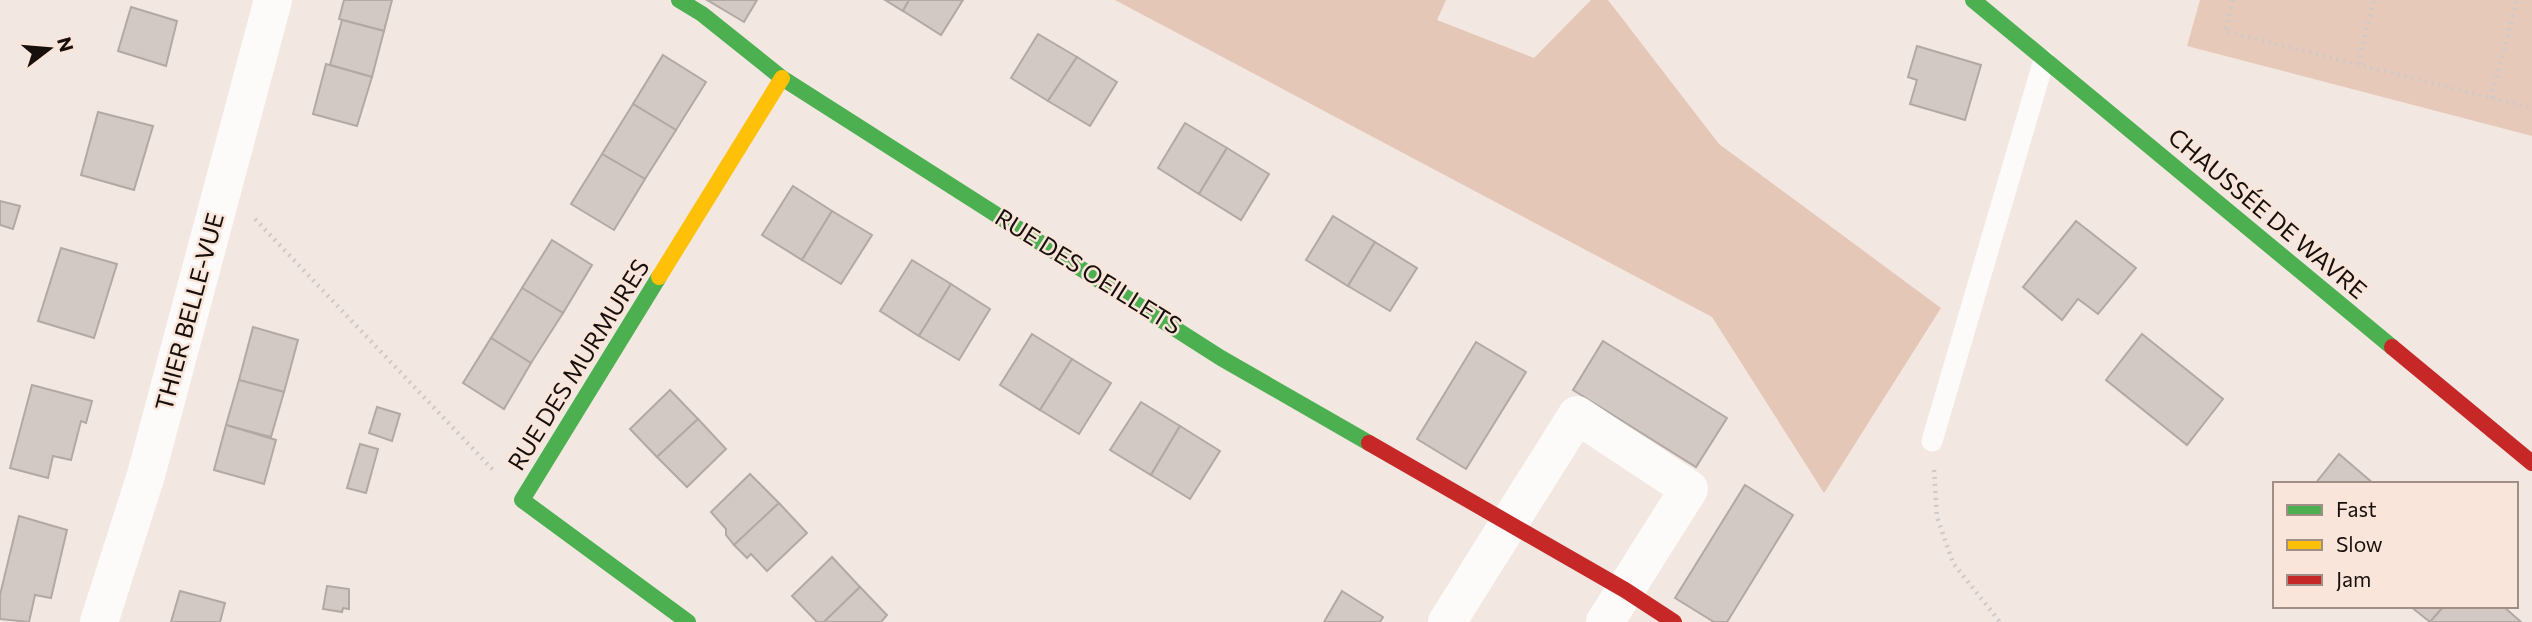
<svg xmlns="http://www.w3.org/2000/svg" width="2532" height="622" font-family="Commissioner,sans-serif">
  <rect width="100%" height="100%" fill="#f3e7e1"/>
  <!-- green -->
  <polygon fill="#e7c9b9" points="2200,0 2532,0 2532,136 2187,46"/>
  <!-- forest -->
  <polygon fill="#e5c7b7" points="1115,0 1446,0 1437,20 1534,58 1591,0 1608,0 1719,144 1941,308 1824,493 1712,317"/>
  <!-- building -->
  <g fill="#d2c9c4" stroke="#b2a9a4" stroke-width="2">
    <polygon points="344,0 392,0 384,31 339,19"/>
    <polygon points="707,0 757,0 744,22"/>
    <polygon points="885,0 909,0 903,11"/>
    <polygon points="909,0 963,0 941,35 903,11"/>
    <polygon points="131,7 177,21 166,66 118,51"/>
    <polygon points="342,20 384,31 372,77 330,65"/>
    <polygon points="1038,34 1077,57 1048,101 1011,78"/>
    <polygon points="1917,46 1981,65 1965,120 1910,104 1917,80 1908,77"/>
    <polygon points="663,55 706,82 676,130 633,104"/>
    <polygon points="1077,57 1117,82 1090,126 1048,101"/>
    <polygon points="326,64 372,77 357,126 313,114"/>
    <polygon points="633,104 676,130 645,179 602,154"/>
    <polygon points="98,112 153,126 134,190 81,175"/>
    <polygon points="1185,123 1227,148 1199,194 1158,168"/>
    <polygon points="1227,148 1269,174 1241,220 1199,194"/>
    <polygon points="602,154 645,179 614,230 571,204"/>
    <polygon points="793,186 832,211 802,260 762,235"/>
    <polygon points="0,201 20,206 13,229 0,225"/>
    <polygon points="832,211 872,235 841,284 802,260"/>
    <polygon points="1333,216 1375,242 1348,286 1306,260"/>
    <polygon points="2076,221 2136,268 2098,314 2078,299 2062,320 2023,287"/>
    <polygon points="552,240 592,265 563,313 522,288"/>
    <polygon points="1375,242 1417,268 1390,311 1348,286"/>
    <polygon points="61,248 117,264 94,338 38,321"/>
    <polygon points="912,260 951,284 919,336 880,311"/>
    <polygon points="951,284 990,309 959,360 919,336"/>
    <polygon points="522,288 563,313 531,363 491,338"/>
    <polygon points="253,327 298,340 284,392 239,380"/>
    <polygon points="1032,334 1072,359 1040,410 1000,385"/>
    <polygon points="2142,334 2223,399 2187,445 2106,380"/>
    <polygon points="491,338 531,363 504,409 463,383"/>
    <polygon points="1603,341 1727,418 1696,467 1573,390"/>
    <polygon points="1476,342 1526,372 1466,469 1417,439"/>
    <polygon points="1072,359 1111,383 1079,434 1040,410"/>
    <polygon points="239,380 284,392 271,437 226,425"/>
    <polygon points="32,385 92,401 86,423 81,421 71,460 53,456 48,478 10,468"/>
    <polygon points="670,390 698,419 657,457 630,429"/>
    <polygon points="1141,402 1180,426 1151,475 1110,450"/>
    <polygon points="377,407 400,414 392,441 369,433"/>
    <polygon points="698,419 726,449 687,487 657,457"/>
    <polygon points="226,425 276,440 264,484 214,470"/>
    <polygon points="1180,426 1220,451 1190,499 1151,475"/>
    <polygon points="360,444 378,449 366,493 347,488"/>
    <polygon points="2339,454 2374,484 2315,484"/>
    <polygon points="750,474 779,503 734,545 726,535 726,529 711,512"/>
    <polygon points="1745,485 1793,515 1727,622 1714,622 1675,598"/>
    <polygon points="779,503 807,533 767,571 751,554 747,558 734,545"/>
    <polygon points="19,516 67,530 51,598 35,595 29,622 0,619 0,595"/>
    <polygon points="832,557 860,587 824,622 817,622 792,596"/>
    <polygon points="327,586 349,589 349,609 343,608 342,612 323,609"/>
    <polygon points="860,587 887,615 881,622 824,622"/>
    <polygon points="180,591 225,603 220,622 171,622"/>
    <polygon points="1342,591 1383,617 1380,622 1324,622"/>
    <polygon points="2410,606 2444,606 2430,622"/>
    <polygon points="2444,606 2503,606 2521,622 2430,622"/>
  </g>
  <g fill="none" stroke-linecap="round" stroke-linejoin="round">
    <!-- path -->
    <g stroke="#cfcac8" stroke-width="4.5" stroke-dasharray="2 5" stroke-linecap="butt">
      <polyline points="2233,0 2225,31 2532,108"/>
      <polyline points="2358,64 2374,0"/>
      <polyline points="2491,98 2517,0"/>
      <polyline points="255,219 495,472"/>
      <polyline points="1934,470 1937,517 1953,563 2000,622"/>
    </g>
    <!-- lane -->
    <polyline stroke="#fdfbfa" stroke-width="21" points="1932,441 2044,60"/>
    <!-- street -->
    <g stroke="#fdfbfa" stroke-width="38">
      <polyline points="99,622 146,475 273,0"/>
      <polyline points="1447,622 1577,415 1689,489 1605,622"/>
    </g>
    <!-- fast -->
    <g stroke="#4caf50" stroke-width="16">
      <polyline points="679,0 702,14 782,78 1221,358 1369,443"/>
      <polyline points="1973,0 2392,347"/>
      <polyline points="659,277 522,500 688,622"/>
    </g>
    <!-- slow -->
    <polyline stroke="#ffc107" stroke-width="16" points="659,277 782,78"/>
    <!-- jam -->
    <g stroke="#c62828" stroke-width="16">
      <polyline points="2392,347 2532,463"/>
      <polyline points="1369,443 1625,590 1674,622"/>
    </g>
  </g>
  <g text-anchor="middle" stroke-width="5" stroke-linejoin="round" paint-order="stroke">
    <!-- street labels -->
    <g font-size="24" fill="#160f0b" stroke="#fae5da">
      <text transform="translate(2267 214) rotate(40)" y="8">CHAUSSÉE DE WAVRE</text>
      <text transform="translate(1088 272) rotate(32)" y="8">RUE DES OEILLETS</text>
      <text transform="translate(190 312) rotate(-75)" y="8">THIER BELLE-VUE</text>
      <text transform="translate(579 365) rotate(-58)" y="8">RUE DES MURMURES</text>
    </g>
  </g>
  <!-- legend -->
  <rect x="2273" y="482" width="245" height="126" fill="#fae5da" stroke="#9f8f87" stroke-width="2"/>
  <rect x="2287" y="505" width="35" height="10" fill="#4caf50" stroke="#9f8f87" stroke-width="2"/>
  <text x="2336" y="517" font-size="21" fill="#160f0b">Fast</text>
  <rect x="2287" y="540" width="35" height="10" fill="#ffc107" stroke="#9f8f87" stroke-width="2"/>
  <text x="2336" y="552" font-size="21" fill="#160f0b">Slow</text>
  <rect x="2287" y="575" width="35" height="10" fill="#c62828" stroke="#9f8f87" stroke-width="2"/>
  <text x="2336" y="587" font-size="21" fill="#160f0b">Jam</text>
  <!-- north arrow -->
  <g transform="translate(49 49) rotate(74)" stroke="#fae5da" stroke-width="5" paint-order="stroke">
  <path d="M0-5L12 26L0 18L-12 26Z" fill="#160f0b"/>
  <text y="-10" font-size="19" font-weight="bold" text-anchor="middle" fill="#160f0b">N</text>
  </g>
</svg>
